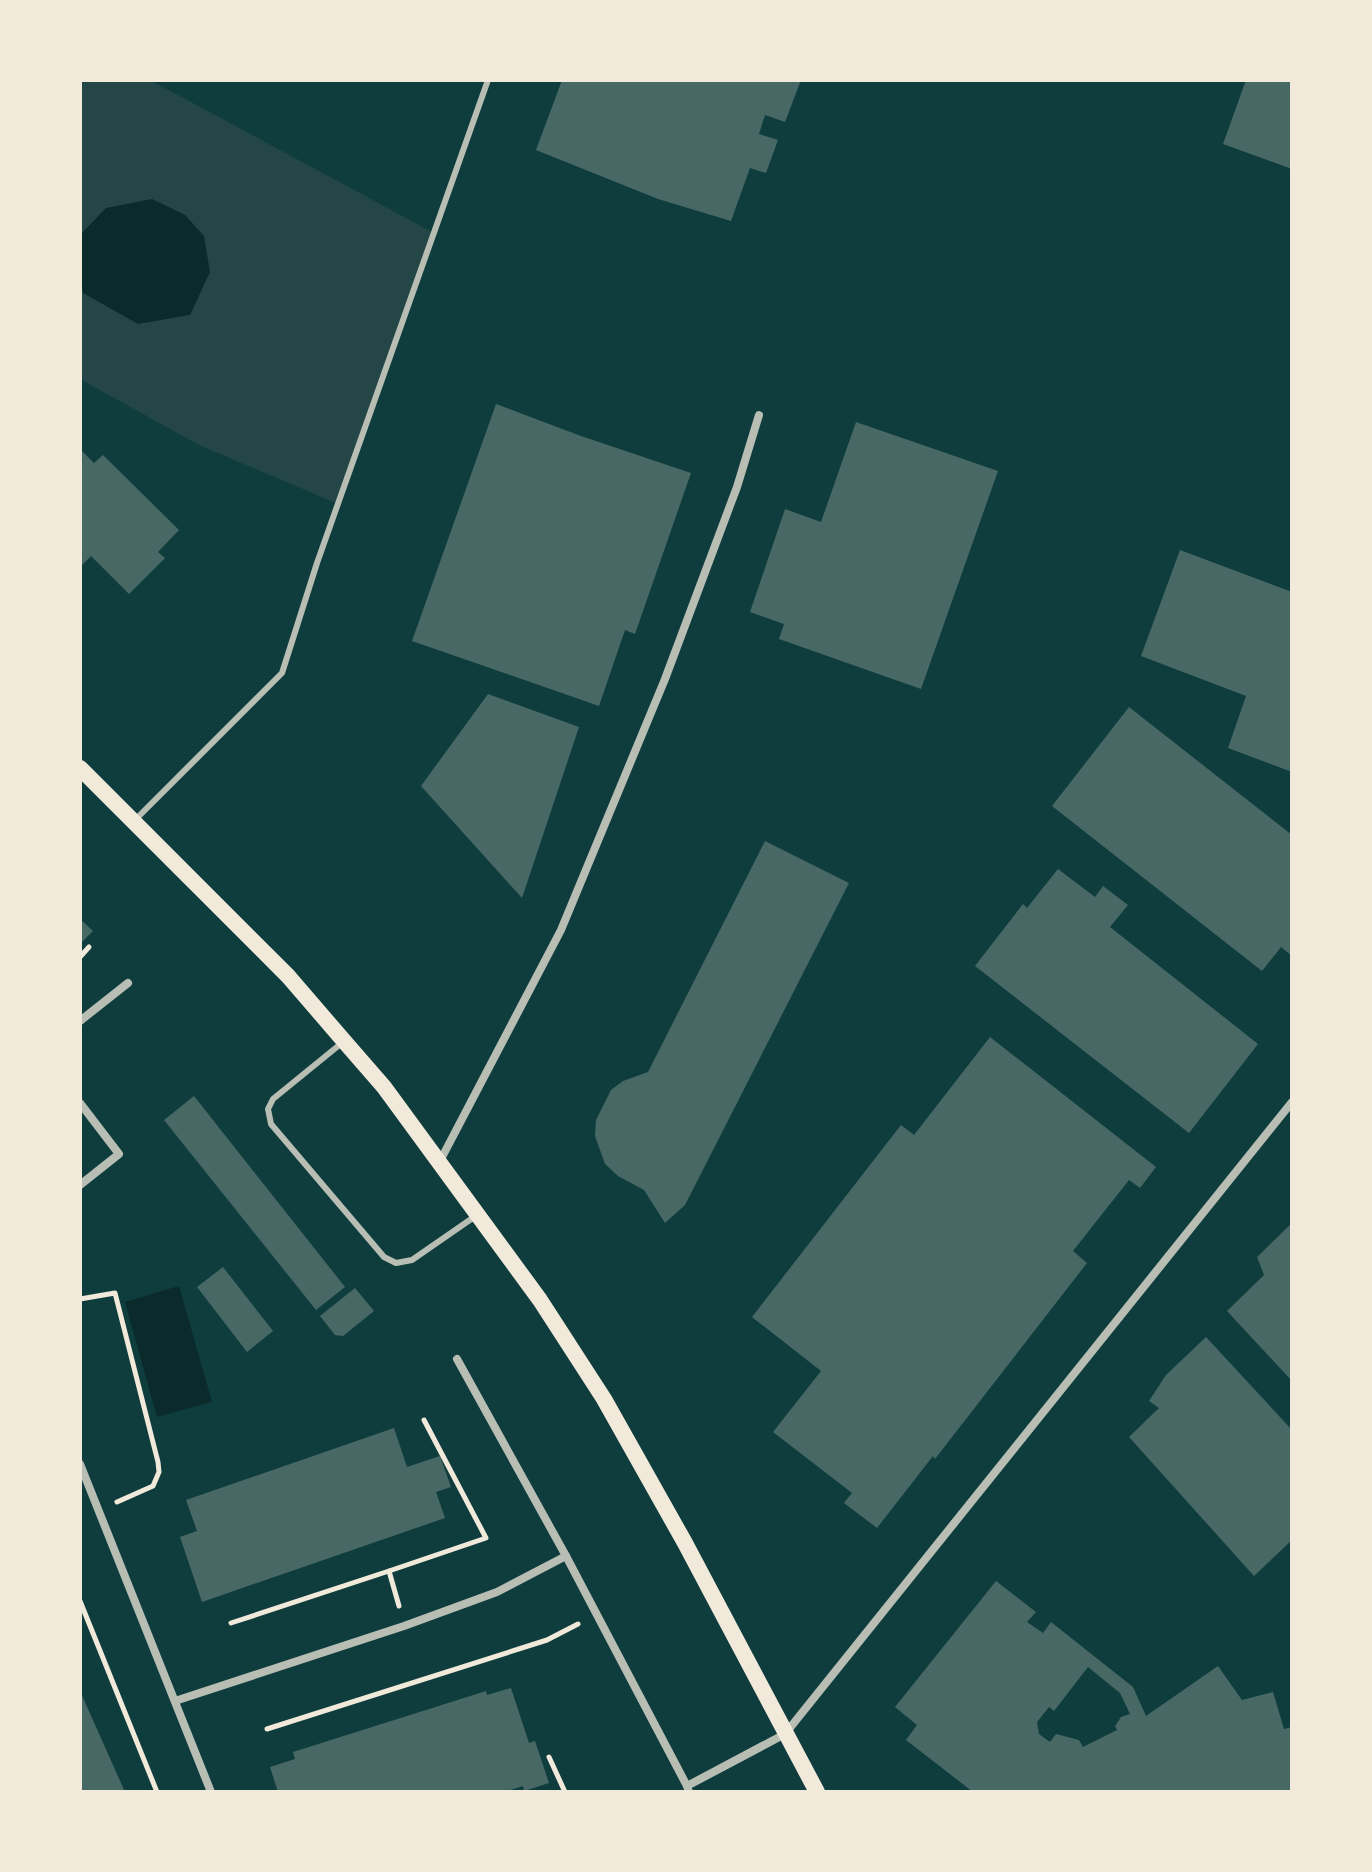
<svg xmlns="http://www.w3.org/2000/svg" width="1372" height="1872" font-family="'Titillium Web',sans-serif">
  <rect width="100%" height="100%" fill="#0f3d3e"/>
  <!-- green -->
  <polygon fill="#244646" points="80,80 150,80 434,233 338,504 199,445 80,379"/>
  <!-- water -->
  <g fill="#0a2a2b">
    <polygon points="152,199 185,215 204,236 210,272 190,315 138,324 83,293 80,278 80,235 106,208"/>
    <polygon points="179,1286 212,1402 157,1417 125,1302"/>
  </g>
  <!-- building -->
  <g fill="#486865" fill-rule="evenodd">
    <polygon points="562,80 801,80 785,122 765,115 759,134 778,140 766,173 750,168 731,221 658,199 536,150"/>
    <polygon points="1246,80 1292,80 1292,169 1223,144"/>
    <polygon points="496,404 581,436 691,473 635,634 625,630 599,706 412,641"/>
    <polygon points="856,422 998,471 921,689 779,639 784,624 750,612 785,509 821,522"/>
    <polygon points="80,449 94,463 103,455 179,530 158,552 165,558 129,594 91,556 82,565 80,563"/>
    <polygon points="1180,550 1292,592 1292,772 1228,748 1246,696 1141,656"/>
    <polygon points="488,694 579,727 522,898 421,786"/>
    <polygon points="1129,707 1292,835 1292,956 1281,947 1262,971 1052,806"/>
    <polygon points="765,841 849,883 685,1205 665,1223 644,1190 618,1176 605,1164 595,1136 596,1120 611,1090 623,1081 648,1072"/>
    <polygon points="1058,869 1095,897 1103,886 1128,905 1110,927 1258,1044 1189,1133 975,966 1023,904 1027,908"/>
    <polygon points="80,919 93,931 80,944"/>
    <polygon points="990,1037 1156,1167 1140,1188 1129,1180 1073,1251 1087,1263 935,1459 933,1456 877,1528 844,1503 852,1493 773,1432 821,1371 752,1317 901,1125 914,1135"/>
    <polygon points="194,1096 345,1287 316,1310 164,1120"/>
    <polygon points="1292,1223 1292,1381 1227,1311 1264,1275 1257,1257"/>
    <polygon points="223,1267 273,1331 247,1352 197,1287"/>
    <polygon points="355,1288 374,1311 343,1336 335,1335 320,1316"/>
    <polygon points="1206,1337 1292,1430 1292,1540 1254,1576 1129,1437 1159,1408 1149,1401 1166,1375"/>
    <polygon points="394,1428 407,1467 440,1456 451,1487 436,1492 445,1518 202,1602 180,1537 197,1531 186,1500"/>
    <path d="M996,1581l40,31 -9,10 16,11 8,-11 82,65 13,29 72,-50 24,34 31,-8 11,37 8,-2v65h-319l-67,-52 11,-15 -22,-18zM1088,1667l32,26 10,21 -9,3 -6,9 2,4 -34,17 -4,-7 -23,-6 -6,8 -11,-8 -2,-12 12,-15 5,4z"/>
    <polygon points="511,1688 529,1743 535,1741 549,1783 524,1791 523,1786 504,1792 278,1792 270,1767 295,1759 293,1752 486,1691 487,1695"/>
    <polygon points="80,1691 125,1792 80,1792"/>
  </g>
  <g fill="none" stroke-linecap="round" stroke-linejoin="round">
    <!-- path -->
    <g stroke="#f1e9da" stroke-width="5">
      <polyline points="80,957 89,947"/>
      <polyline points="80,1299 115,1293 158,1462 159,1472 153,1486 117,1502"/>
      <polyline points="80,1601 157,1792"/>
      <polyline points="399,1606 389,1571 486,1538 424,1420"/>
      <polyline points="231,1623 389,1571"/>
      <polyline points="267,1729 547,1640 578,1624"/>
      <polyline points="549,1757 565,1792"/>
    </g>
    <!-- service -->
    <g stroke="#b8beb3" stroke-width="6">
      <polyline points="135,820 282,673 317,563 488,80"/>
      <polyline points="343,1042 273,1099 268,1109 271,1124 384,1257 396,1263 412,1260 477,1215"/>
    </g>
    <!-- minor -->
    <g stroke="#b8beb3" stroke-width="8">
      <polyline points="80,1021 128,983"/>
      <polyline points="80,1103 119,1154 80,1185"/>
      <polyline points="440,1161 561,930 665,679 737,487 759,415"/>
      <polyline points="457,1359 566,1556 687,1786"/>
      <polyline points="80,1464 211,1792"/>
      <polyline points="175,1701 404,1626 497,1592 566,1556"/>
      <polyline points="689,1792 687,1786 785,1734 1292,1102"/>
    </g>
    <!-- secondary -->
    <polyline stroke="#f1e9da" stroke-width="16" points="80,768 288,976 344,1041 384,1087 540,1300 604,1399 685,1543 817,1792"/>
  </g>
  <!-- border -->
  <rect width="1372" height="1872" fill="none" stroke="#f1e9da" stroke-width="164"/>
</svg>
